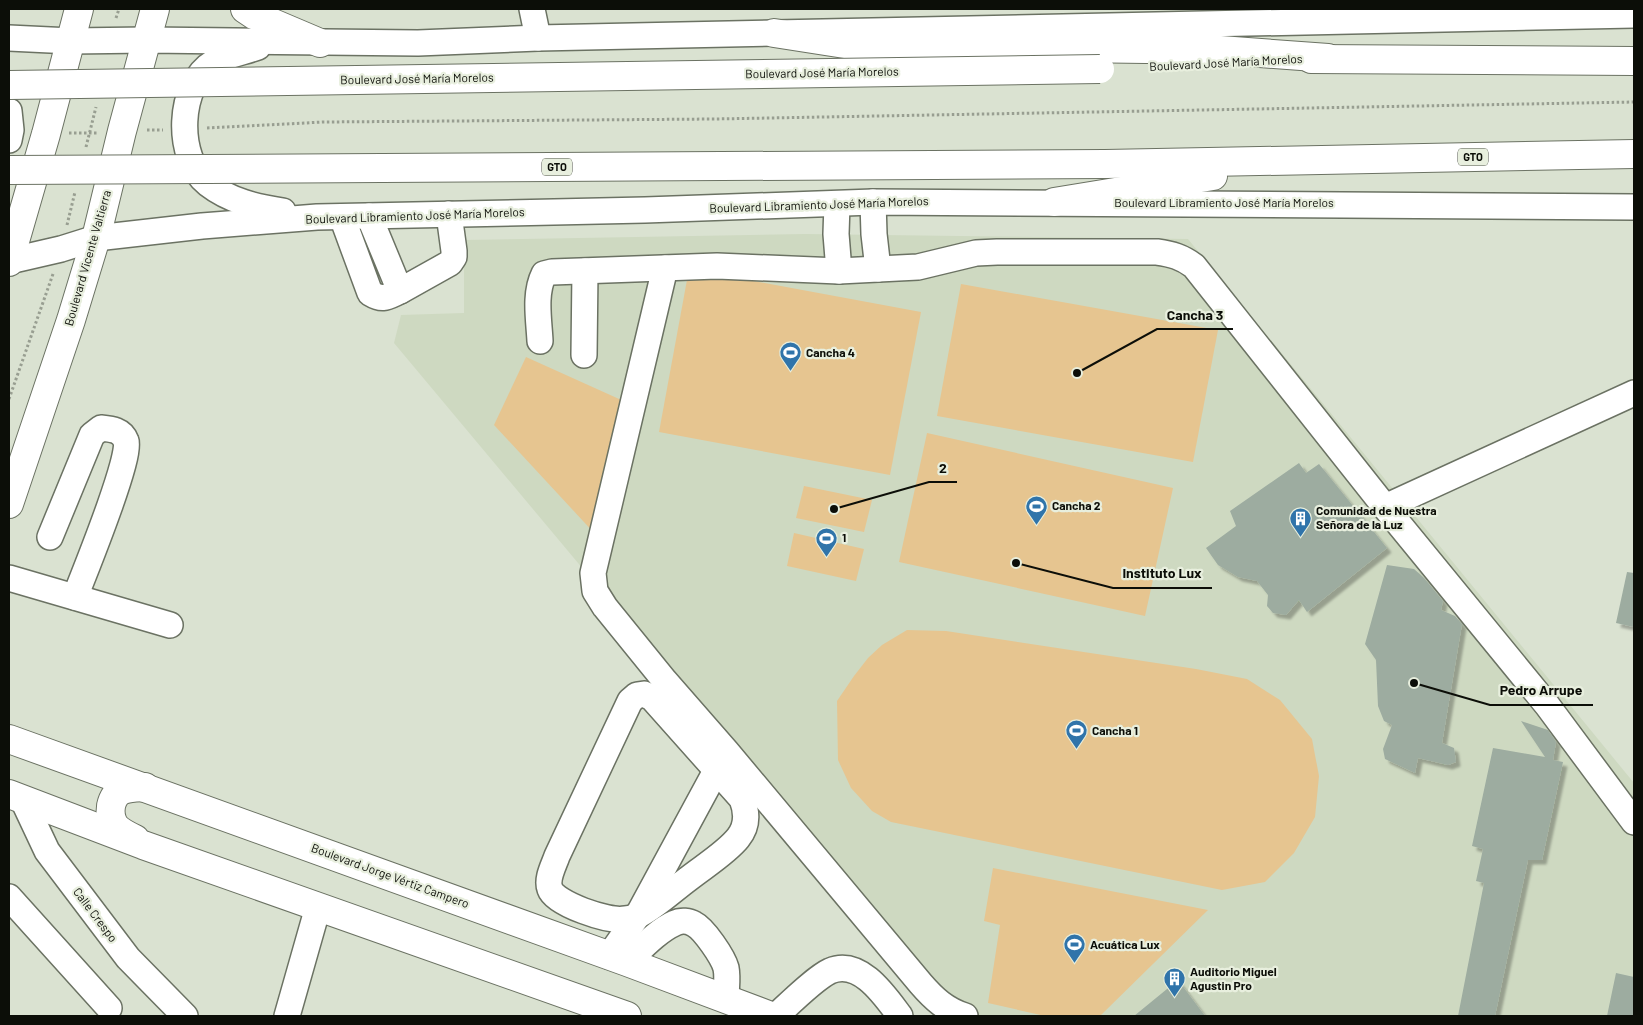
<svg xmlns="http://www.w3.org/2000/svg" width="1643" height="1025" font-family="Barlow,sans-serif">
  <defs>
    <filter id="shadow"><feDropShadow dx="4.5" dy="4.5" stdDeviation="1" flood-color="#0004"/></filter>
  </defs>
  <rect width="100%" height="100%" fill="#dae2d1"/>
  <!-- built -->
  <polygon fill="#ced9c1" points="805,234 1188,239 1634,783 1634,1016 957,1016 394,343 401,315 464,313 464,240"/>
  <!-- green -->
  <g fill="#e6c590">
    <polygon points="689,269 921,312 890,475 659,432"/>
    <polygon points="961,284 1218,330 1193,462 937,416"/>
    <polygon points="526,357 628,403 596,535 494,425"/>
    <polygon points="927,433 1173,488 1145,616 899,562"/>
    <polygon points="804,486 872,500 864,532 796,518"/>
    <polygon points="794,533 864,549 856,581 787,566"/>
    <polygon points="907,630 946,631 1196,669 1247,679 1280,700 1312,739 1319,776 1315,817 1294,853 1265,882 1222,890 891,822 872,811 851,788 838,760 837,701 854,676 868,658 882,645"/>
    <polygon points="993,868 1208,910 1100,1016 1045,1016 988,1003 1000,925 984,921"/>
  </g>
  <!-- building -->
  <g fill="#9daca0" filter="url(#shadow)">
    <polygon points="1299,463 1306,473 1319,464 1387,548 1307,612 1299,600 1286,615 1273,613 1267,606 1268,595 1257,581 1238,577 1218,565 1206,548 1236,526 1230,511"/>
    <polygon points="1387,565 1414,569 1424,578 1443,601 1441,610 1455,616 1462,624 1442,743 1454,748 1456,762 1448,765 1418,758 1415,773 1385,759 1383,749 1392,725 1384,721 1378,706 1376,660 1365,644"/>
    <polygon points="1627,572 1634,573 1634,627 1616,623"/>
    <polygon points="1521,721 1548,730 1556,742 1553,760 1563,762 1542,860 1528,860 1495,1016 1458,1016 1484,883 1476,881 1483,849 1472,846 1493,748 1545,757"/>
    <polygon points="1616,973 1634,977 1634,1016 1607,1016"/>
    <polygon points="1178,980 1205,1016 1134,1016"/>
  </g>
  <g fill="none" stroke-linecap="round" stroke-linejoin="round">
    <defs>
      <g id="minor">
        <polyline points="532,9 538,38"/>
        <polyline points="9,38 71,41 147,40 418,43 538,38 1634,15"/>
        <path d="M258,47c-14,5 -31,8 -44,15 -37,22 -39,96 -6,122 22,17 48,23 75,27"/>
        <polyline points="9,111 11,130 9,140"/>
        <polyline points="873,202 874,234 878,269"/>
        <polyline points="837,204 836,234 839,271"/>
        <path d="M342,217l28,76c13,8 17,4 30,-2l-31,-75"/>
        <polyline points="9,261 61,249 96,238 202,226 317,217 645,210 873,202 1634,207"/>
        <path d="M665,268l-72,305 2,18 10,16 60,74 62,71 194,232c13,15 25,26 44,32"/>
        <polyline points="400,291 450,263 454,257 454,251 449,214"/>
        <path d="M540,341c-1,-21 -6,-47 4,-67l8,-2 165,-6 122,5 79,-4 58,-14 21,-1h160c15,2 25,5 37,14l191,241 162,198 87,117"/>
        <polyline points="584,355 585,271"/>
        <polyline points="1385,507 1634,393"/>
        <path d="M50,537l42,-102 9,-7c11,1 21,2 25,13 6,15 -42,133 -51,156"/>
        <polyline points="9,578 170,625"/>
        <path d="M644,694l8,4 90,101c5,13 6,27 -4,39 -12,15 -35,29 -50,41 -16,12 -32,27 -49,36 -4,2 -10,4 -15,4 -15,3 -69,-15 -74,-30 -4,-10 4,-24 7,-33l73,-155 7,-6z"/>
        <polyline points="23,800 47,851 128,958 185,1016"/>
        <polyline points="9,897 109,1008"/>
        <polyline points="609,956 638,915 724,756"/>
        <path d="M627,962c14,-13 30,-31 48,-39 6,-3 14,-2 19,1 10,5 29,33 32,44 2,10 0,21 0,31"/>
        <polyline points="287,1016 318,907"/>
        <path d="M776,1016c13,-12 39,-38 54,-45 30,-13 55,25 70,45"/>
      </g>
      <g id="major">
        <polyline points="245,9 254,15 320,43"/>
        <polyline points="774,33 851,45 1220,50 1328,58"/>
        <polyline points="1311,59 1634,61"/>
        <polyline points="1105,164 1634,154"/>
        <polyline points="1054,202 1213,176"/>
        <polyline points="9,262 46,134 79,9"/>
        <polyline points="9,504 71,320 96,238 122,131 155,9"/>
        <polyline points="9,739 627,962 771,1016"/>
        <polyline points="9,794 143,845 627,1016"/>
        <path d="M135,839c-6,-3 -16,-8 -20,-13 -4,-6 -5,-14 -4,-20 4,-19 18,-18 34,-19"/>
      </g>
    </defs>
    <!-- minor casing -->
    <use href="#minor" stroke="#6b7263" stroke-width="28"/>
    <!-- major casing -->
    <use href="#major" stroke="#6b7263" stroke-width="30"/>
    <!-- path -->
    <g stroke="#989e91" stroke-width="3" stroke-dasharray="2.5 2.5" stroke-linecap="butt">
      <polyline points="116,18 119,9"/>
      <polyline points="207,128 324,122 715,119 1634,102"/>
      <polyline points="147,130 163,130"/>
      <polyline points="69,133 98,133"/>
      <polyline points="86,147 96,107"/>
      <polyline points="67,225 75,192"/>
      <polyline points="9,399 53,274"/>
    </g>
    <!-- minor -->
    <use href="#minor" stroke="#fff" stroke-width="25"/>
    <!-- major -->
    <use href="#major" stroke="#fff" stroke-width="28"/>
    <defs>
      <g id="major-bridge">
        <polyline points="9,85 1100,69"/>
        <polyline points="9,170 1105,164"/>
      </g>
    </defs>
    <!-- major-bridge casing -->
    <use href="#major-bridge" stroke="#6b7263" stroke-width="30" stroke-linecap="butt"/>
    <!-- major-bridge -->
    <use href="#major-bridge" stroke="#fff" stroke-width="28"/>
  </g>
  <!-- icons -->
  <defs>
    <symbol id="stadium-pin" viewBox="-11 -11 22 30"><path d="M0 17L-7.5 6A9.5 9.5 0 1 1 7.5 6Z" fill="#3074aa" stroke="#e8efde"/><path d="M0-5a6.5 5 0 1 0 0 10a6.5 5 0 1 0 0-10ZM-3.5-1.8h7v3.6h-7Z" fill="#fff"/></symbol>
    <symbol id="building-pin" viewBox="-11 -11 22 30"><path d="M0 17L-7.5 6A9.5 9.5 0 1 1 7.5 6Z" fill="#3074aa" stroke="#e8efde"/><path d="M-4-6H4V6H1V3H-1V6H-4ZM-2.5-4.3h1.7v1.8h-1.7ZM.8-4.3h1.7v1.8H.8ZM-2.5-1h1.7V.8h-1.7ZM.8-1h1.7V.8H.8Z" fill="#fff"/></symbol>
  </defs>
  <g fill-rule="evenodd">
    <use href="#stadium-pin" x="778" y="340" width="25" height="34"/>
    <use href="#stadium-pin" x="1024" y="494" width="25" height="34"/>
    <use href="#building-pin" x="1288" y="506" width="25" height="34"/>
    <use href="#stadium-pin" x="814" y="526" width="25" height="34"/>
    <use href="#stadium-pin" x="1064" y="718" width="25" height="34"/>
    <use href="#stadium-pin" x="1062" y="932" width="25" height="34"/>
    <use href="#building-pin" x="1162" y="966" width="25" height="34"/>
  </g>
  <g text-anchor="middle" stroke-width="4.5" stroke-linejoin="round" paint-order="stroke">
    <!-- shield labels -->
    <g fill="#e8efde" stroke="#4e5248" stroke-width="1">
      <rect x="1458" y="148.5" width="30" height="17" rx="4"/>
      <rect x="542" y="158.5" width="30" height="17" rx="4"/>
    </g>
    <g font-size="11" font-weight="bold" fill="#0c0e08">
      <text x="1473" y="161">GTO</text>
      <text x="557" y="171">GTO</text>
    </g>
    <!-- street labels -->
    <g font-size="12" fill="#0c0e08" stroke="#e8efde">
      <text transform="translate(1226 63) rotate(-3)" y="4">Boulevard José María Morelos</text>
      <text transform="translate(822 73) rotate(-1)" y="4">Boulevard José María Morelos</text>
      <text transform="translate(417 79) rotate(-1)" y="4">Boulevard José María Morelos</text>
      <text x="1224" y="207">Boulevard Libramiento José María Morelos</text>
      <text transform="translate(819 205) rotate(-2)" y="4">Boulevard Libramiento José María Morelos</text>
      <text transform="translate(415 216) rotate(-2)" y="4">Boulevard Libramiento José María Morelos</text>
      <text transform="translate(88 258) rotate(-74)" y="4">Boulevard Vicente Valtierra</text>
      <text transform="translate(390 876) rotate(20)" y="4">Boulevard Jorge Vértiz Campero</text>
      <text transform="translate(95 915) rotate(53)" y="4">Calle Crespo</text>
    </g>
    <!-- poi labels -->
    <g font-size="12" font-weight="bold" fill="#0c0e08" stroke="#e8efde" text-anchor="start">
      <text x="806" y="357">Cancha 4</text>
      <text x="1052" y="510">Cancha 2</text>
      <text x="1316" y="515">Comunidad de Nuestra<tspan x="1316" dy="14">Señora de la Luz</tspan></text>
      <text x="842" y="542">1</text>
      <text x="1092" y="735">Cancha 1</text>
      <text x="1090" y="949">Acuática Lux</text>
      <text x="1190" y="976">Auditorio Miguel<tspan x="1190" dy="14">Agustin Pro</tspan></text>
    </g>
  </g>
  <!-- callouts -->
  <path fill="none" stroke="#0c0e08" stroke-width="2" d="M1077 373L1157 329H1233M834 509L929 482H957M1016 563L1113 588H1212M1414 683L1490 705H1593"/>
  <g fill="#0c0e08" stroke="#e8efde" stroke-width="2">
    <circle cx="1077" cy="373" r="5"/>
    <circle cx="834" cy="509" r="5"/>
    <circle cx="1016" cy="563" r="5"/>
    <circle cx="1414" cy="683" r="5"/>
  </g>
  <g font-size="14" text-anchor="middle" font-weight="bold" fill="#0c0e08" stroke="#e8efde" stroke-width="4.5" stroke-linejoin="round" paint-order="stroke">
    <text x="1195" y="320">Cancha 3</text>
    <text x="943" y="473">2</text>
    <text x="1162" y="578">Instituto Lux</text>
    <text x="1541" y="695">Pedro Arrupe</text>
  </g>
  <!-- border -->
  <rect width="1643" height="1025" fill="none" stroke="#0c0e08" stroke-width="20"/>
</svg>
